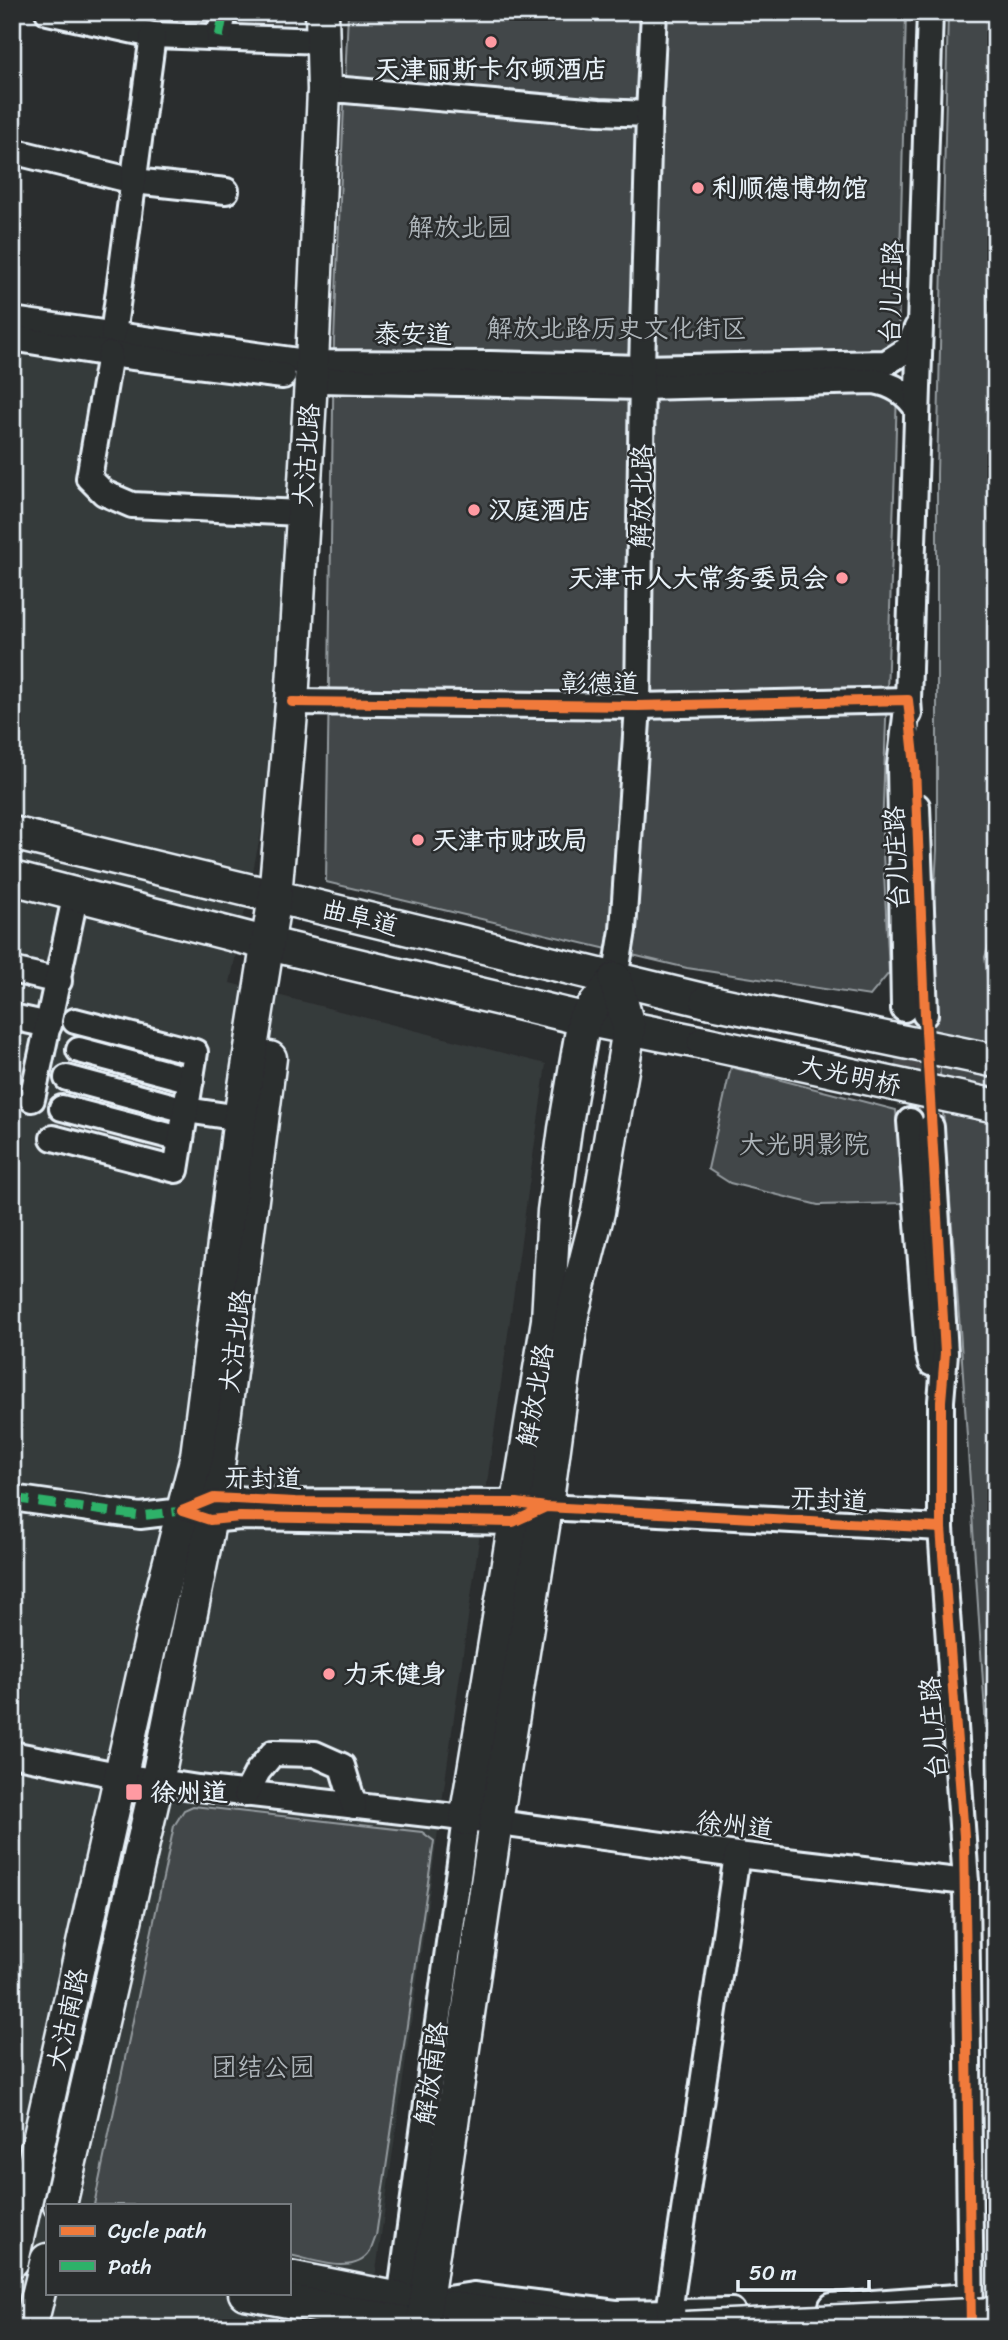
<svg xmlns="http://www.w3.org/2000/svg" width="1008" height="2340" font-family="Sriracha,'LXGW WenKai TC',sans-serif">
  <rect width="100%" height="100%" fill="#2a2d2e"/>
  <filter id="ink" filterUnits="userSpaceOnUse"><feTurbulence type="fractalNoise" baseFrequency=".0143" numOctaves="2"/><feDisplacementMap in="SourceGraphic" scale="14" xChannelSelector="R" yChannelSelector="G"/><feConvolveMatrix kernelMatrix="1 2 1 2 8 2 1 2 1" color-interpolation-filters="sRGB"/></filter>
  <g filter="url(#ink)">
    <!-- built -->
    <path fill="#363a3b" fill-rule="evenodd" d="M12,327l294,43 -38,428 -38,185 316,81 -178,1264h-356zM47,2205h242v88h-242z"/>
    <!-- green -->
    <g fill="#424648" stroke="#959ca0" stroke-width="2">
      <polygon points="348,12 906,12 895,468 882,833 889,973 870,996 687,968 326,882 334,340"/>
      <polygon points="948,12 996,12 996,2213 993,1900 985,1713 960,1329 931,958 937,850 937,474"/>
      <polygon points="731,1067 896,1110 903,1203 818,1205 730,1183 708,1169"/>
      <path d="M193,1806l229,26 12,9 -58,395c-2,5 -4,11 -6,16 -16,25 -58,7 -81,3v-50h-195l80,-379 10,-16z"/>
    </g>
    <!-- water -->
    <g fill="#63686b" stroke="#989fa3" stroke-width="2">
      <polygon points="996,255 996,617 987,293"/>
      <polygon points="996,924 996,1049 985,957"/>
    </g>
    <g fill="none" stroke-linecap="round" stroke-linejoin="round">
      <!-- shore -->
      <polyline stroke="#b3bac0" stroke-width="2" points="996,285 994,294 996,376"/>
      <!-- minor-tunnel -->
      <g stroke="#464a4c" stroke-width="24" stroke-dasharray="24 12" stroke-linecap="butt">
        <polyline points="904,1009 910,1121"/>
        <polyline points="925,1014 931,1127"/>
      </g>
      <defs>
        <g id="minor">
          <polyline points="48,12 153,35 323,41"/>
          <polyline points="219,37 224,12"/>
          <polyline points="324,90 345,90 599,112 649,114"/>
          <polyline points="12,151 134,181 226,191"/>
          <polyline points="12,320 312,363 490,364 642,368 886,363 908,349 917,328"/>
          <polyline points="113,335 153,35"/>
          <polyline points="12,338 110,354 283,376"/>
          <polyline points="110,354 89,478 104,493 132,505 301,513"/>
          <path d="M319,380l323,7 232,-6c18,3 33,12 43,28"/>
          <polyline points="292,702 638,706 908,700 909,714"/>
          <polyline points="917,806 925,1014"/>
          <polyline points="12,970 59,981"/>
          <polyline points="615,979 623,930 638,706 642,368 649,114 654,12"/>
          <polyline points="904,1009 900,766 908,700 930,12"/>
          <polyline points="12,1017 49,1025"/>
          <polyline points="79,1050 191,1080"/>
          <polyline points="67,1078 186,1110 240,1118"/>
          <polyline points="32,1099 76,893"/>
          <polyline points="62,1108 181,1139"/>
          <polyline points="910,1121 928,1350 931,1363"/>
          <polyline points="931,1127 945,1353 941,1401 941,1528 966,1882 971,2328"/>
          <polyline points="53,1138 176,1170 195,1052 75,1021"/>
          <polyline points="12,1498 140,1516 182,1511"/>
          <polyline points="531,1514 513,1522 240,1517 210,1520 182,1511 214,1498 295,1502 517,1503 546,1507 941,1528"/>
          <polyline points="12,1754 122,1776 198,1788 446,1816 737,1855 966,1882"/>
          <polyline points="246,1794 258,1771 273,1753 315,1754 342,1766 354,1806"/>
          <polyline points="441,2300 473,2295 616,2313 732,2311"/>
          <polyline points="832,2306 970,2296"/>
          <polyline points="669,2312 737,1855"/>
          <polyline points="398,2314 466,1819"/>
        </g>
        <g id="major">
          <polyline points="12,833 707,1001"/>
          <polyline points="12,878 269,944 584,1019 704,1043"/>
          <polyline points="466,1819 548,1320 554,1211 565,1129 584,1019 615,979"/>
          <polyline points="60,2205 157,1782 214,1498 270,1058"/>
          <polyline points="12,2261 159,1604 197,1456 240,1118 275,896 292,702 312,363 324,90 322,12"/>
          <polyline points="289,2277 425,2304 557,2324 633,2328"/>
          <polyline points="245,2293 434,2328"/>
          <polyline points="30,2328 47,2260"/>
          <polyline points="422,2328 496,1822 546,1507 572,1315 598,1212 629,1029 615,979"/>
        </g>
      </defs>
      <!-- minor casing -->
      <use href="#minor" stroke="#e8f1f8" stroke-width="30"/>
      <!-- major casing -->
      <use href="#major" stroke="#e8f1f8" stroke-width="37"/>
      <!-- minor -->
      <use href="#minor" stroke="#2a2d2e" stroke-width="24"/>
      <!-- major -->
      <use href="#major" stroke="#2a2d2e" stroke-width="32"/>
      <defs>
        <g id="major-bridge">
          <polyline points="707,1001 996,1061"/>
          <polyline points="704,1043 996,1106"/>
          <polyline points="685,2328 996,2314"/>
        </g>
      </defs>
      <!-- major-bridge casing -->
      <use href="#major-bridge" stroke="#e8f1f8" stroke-width="37" stroke-linecap="butt"/>
      <!-- major-bridge -->
      <use href="#major-bridge" stroke="#2a2d2e" stroke-width="32"/>
      <!-- quiet -->
      <g stroke="#2db169" stroke-width="9" stroke-dasharray="18 9" stroke-linecap="butt">
        <polyline points="219,37 224,12"/>
        <polyline points="12,1498 140,1516 182,1511"/>
      </g>
      <defs>
        <g id="cycleway">
          <polyline points="292,702 638,706 908,700 915,766 925,1014 945,1353 941,1401 941,1528 964,1836 971,2328"/>
          <polyline points="546,1507 513,1522 240,1517 210,1520 182,1511 214,1498 295,1502 517,1503 546,1507 941,1528"/>
        </g>
      </defs>
      <!-- cycleway casing -->
      <use href="#cycleway" stroke="#2a2d2e" stroke-width="15"/>
      <!-- cycleway -->
      <use href="#cycleway" stroke="#f17a3a" stroke-width="10"/>
    </g>
  </g>
  <!-- markers -->
  <g fill="#ff9aa2" stroke="#2a2d2e" stroke-width="2.5">
    <circle cx="491" cy="42" r="7"/>
    <circle cx="698" cy="188" r="7"/>
    <circle cx="474" cy="510" r="7"/>
    <circle cx="842" cy="578" r="7"/>
    <circle cx="418" cy="840" r="7"/>
    <circle cx="329" cy="1674" r="7"/>
    <rect x="125" y="1783" width="18" height="18" rx="3.5"/>
  </g>
  <g text-anchor="middle" stroke-width="5" stroke-linejoin="round" paint-order="stroke">
    <!-- poi labels -->
    <g font-size="26" font-weight="bold" fill="#e8f1f8" stroke="#2a2d2e" text-anchor="start">
      <text x="491" y="78" text-anchor="middle">天津丽斯卡尔顿酒店</text>
      <text x="712" y="197">利顺德博物馆</text>
      <text x="488" y="519">汉庭酒店</text>
      <text x="828" y="587" text-anchor="end">天津市人大常务委员会</text>
      <text x="432" y="849">天津市财政局</text>
      <text x="343" y="1683">力禾健身</text>
      <text x="150" y="1801">徐州道</text>
    </g>
    <!-- park labels -->
    <g font-size="26" fill="#aeb5ba" stroke="#2a2d2e">
      <text x="460" y="236">解放北园</text>
      <text x="617" y="337">解放北路历史文化街区</text>
      <text x="804" y="1153">大光明影院</text>
      <text x="263" y="2076">团结公园</text>
    </g>
    <!-- street labels -->
    <g font-size="26" fill="#e8f1f8" stroke="#2a2d2e">
      <text transform="translate(891 292) rotate(-88)" y="9">台儿庄路</text>
      <text x="413" y="343">泰安道</text>
      <text transform="translate(306 455) rotate(-86)" y="9">大沽北路</text>
      <text transform="translate(641 496) rotate(-89)" y="9">解放北路</text>
      <text x="600" y="692">彰德道</text>
      <text transform="translate(896 858) rotate(-93)" y="9">台儿庄路</text>
      <text transform="translate(360 917) rotate(14)" y="9">曲阜道</text>
      <text transform="translate(850 1075) rotate(12)" y="9">大光明桥</text>
      <text transform="translate(235 1341) rotate(-83)" y="9">大沽北路</text>
      <text transform="translate(535 1395) rotate(-80)" y="9">解放北路</text>
      <text transform="translate(263 1478) rotate(1)" y="9">开封道</text>
      <text transform="translate(829 1499) rotate(3)" y="9">开封道</text>
      <text transform="translate(933 1728) rotate(-94)" y="9">台儿庄路</text>
      <text transform="translate(735 1825) rotate(7)" y="9">徐州道</text>
      <text transform="translate(67 2019) rotate(-77)" y="9">大沽南路</text>
      <text transform="translate(431 2073) rotate(-82)" y="9">解放南路</text>
    </g>
  </g>
  <!-- margin -->
  <rect width="1008" height="2340" fill="none" stroke="#2a2d2e" stroke-width="42"/>
  <rect x="21" y="21" width="966" height="2298" fill="none" stroke="#e8f1f8" stroke-width="2.5" filter="url(#ink)"/>
  <!-- legend -->
  <rect x="46" y="2204" width="245" height="91" fill="#2a2d2e" stroke="#767b7f" stroke-width="2"/>
  <rect x="60" y="2226" width="35" height="10" fill="#f17a3a" stroke="#767b7f" stroke-width="2"/>
  <text x="108" y="2238" font-size="21" fill="#e8f1f8">Cycle path</text>
  <rect x="60" y="2261" width="35" height="10" fill="#2db169" stroke="#767b7f" stroke-width="2"/>
  <text x="108" y="2274" font-size="21" fill="#e8f1f8">Path</text>
  <!-- scale -->
  <path d="M738 2280v10h131v-10" fill="none" stroke="#e8f1f8" stroke-width="3.5"/>
  <text x="749" y="2280" font-size="21" fill="#e8f1f8" stroke="#2a2d2e" stroke-width="5" paint-order="stroke">50 m</text>
</svg>
